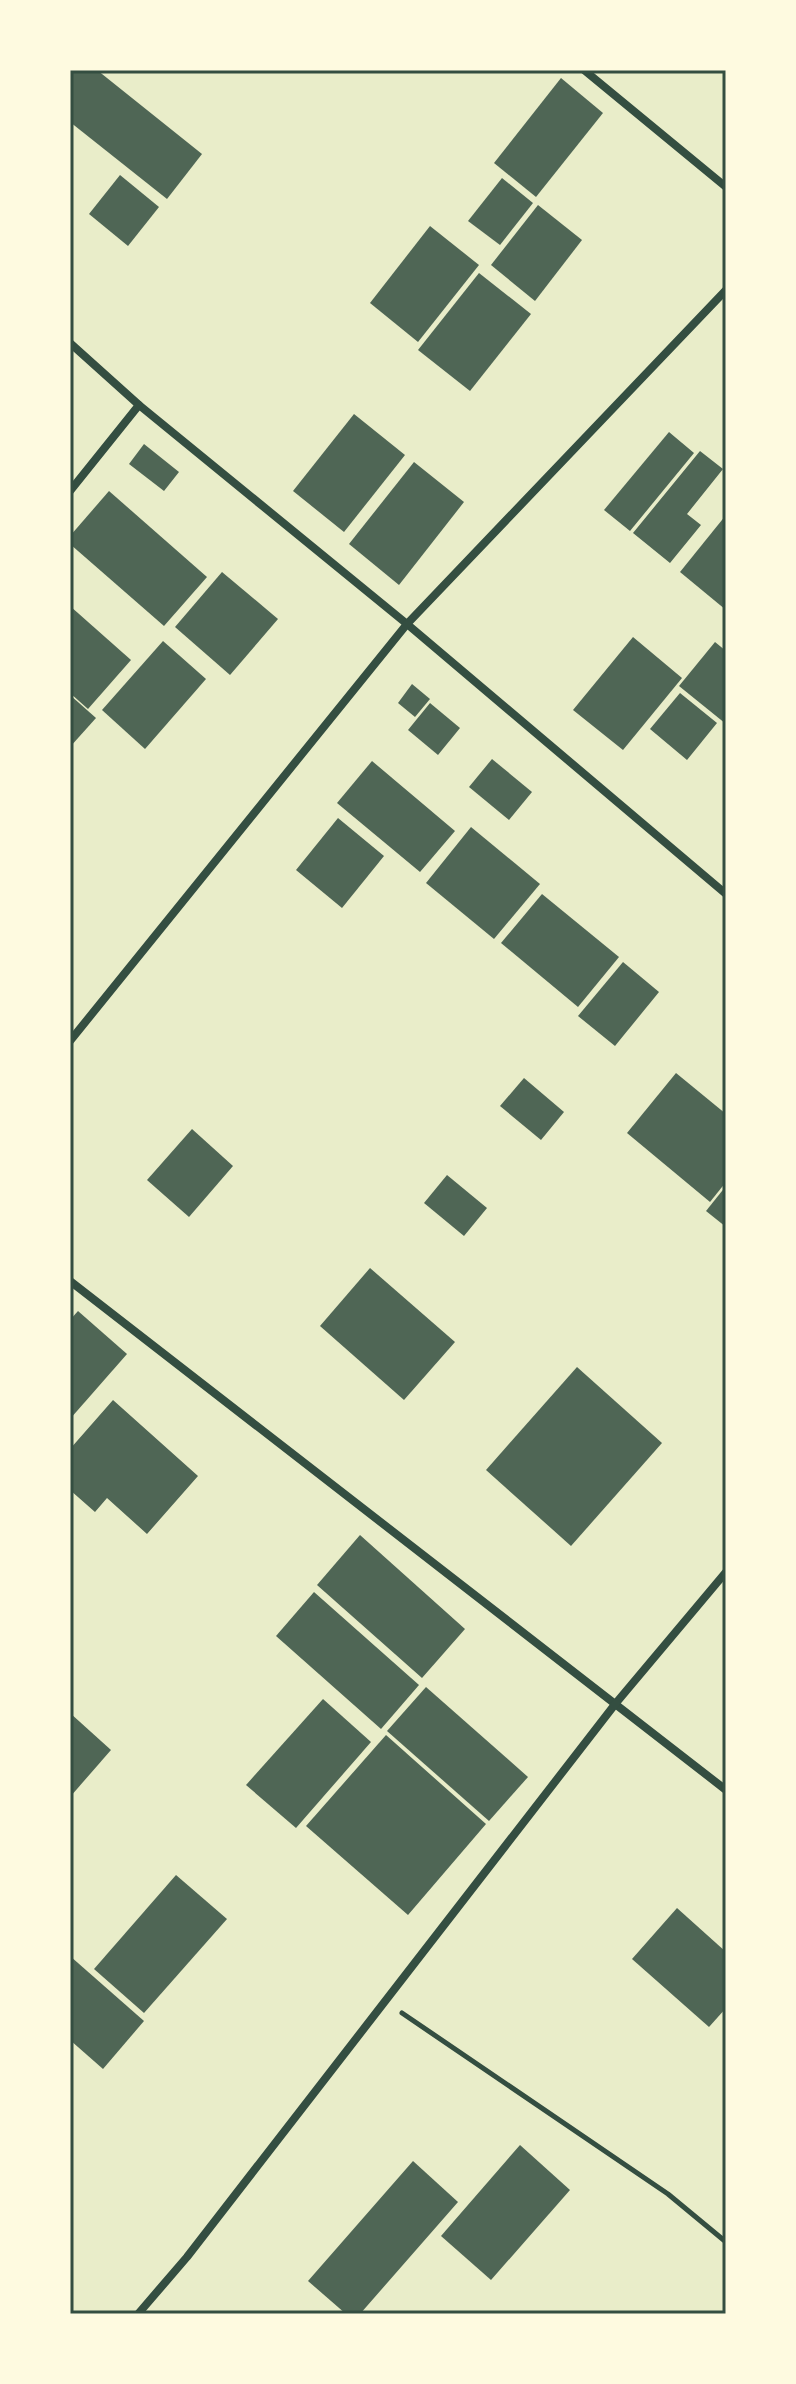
<svg xmlns="http://www.w3.org/2000/svg" width="796" height="2384" font-family="Jost,sans-serif">
  <rect width="100%" height="100%" fill="#e9edc9"/>
  <!-- building -->
  <g fill="#4f6655">
    <polygon points="70,70 97,70 202,154 167,199 70,122"/>
    <polygon points="561,78 603,113 536,197 494,163"/>
    <polygon points="120,175 159,207 128,246 89,214"/>
    <polygon points="502,178 533,203 500,245 468,221"/>
    <polygon points="538,205 582,240 535,301 491,265"/>
    <polygon points="430,226 479,265 418,342 370,303"/>
    <polygon points="479,273 531,314 470,391 418,350"/>
    <polygon points="354,414 405,455 344,532 293,491"/>
    <polygon points="669,432 694,453 630,531 604,510"/>
    <polygon points="144,444 179,472 164,491 129,464"/>
    <polygon points="700,451 723,469 687,514 701,525 670,563 633,533"/>
    <polygon points="414,462 464,502 399,585 349,544"/>
    <polygon points="109,491 207,577 164,626 70,544 70,536"/>
    <polygon points="726,515 726,610 680,572"/>
    <polygon points="222,572 278,619 230,675 175,627"/>
    <polygon points="70,606 131,660 88,709 70,693"/>
    <polygon points="633,637 682,678 623,750 573,710"/>
    <polygon points="163,641 206,679 145,749 102,710"/>
    <polygon points="715,642 726,651 726,724 679,686"/>
    <polygon points="412,684 430,699 415,717 398,703"/>
    <polygon points="680,693 717,723 687,760 650,729"/>
    <polygon points="70,695 96,718 70,747"/>
    <polygon points="430,703 460,728 438,755 408,730"/>
    <polygon points="492,759 532,792 509,820 469,787"/>
    <polygon points="372,761 455,831 420,872 337,803"/>
    <polygon points="338,818 384,856 342,908 296,870"/>
    <polygon points="471,827 540,884 494,939 426,883"/>
    <polygon points="542,894 619,957 578,1007 501,943"/>
    <polygon points="623,962 659,992 615,1046 578,1016"/>
    <polygon points="676,1073 726,1114 726,1182 710,1202 627,1133"/>
    <polygon points="524,1078 564,1112 541,1140 500,1106"/>
    <polygon points="192,1129 233,1166 189,1217 147,1180"/>
    <polygon points="447,1175 487,1208 464,1236 424,1203"/>
    <polygon points="726,1186 726,1227 706,1211"/>
    <polygon points="370,1268 455,1342 404,1400 320,1326"/>
    <polygon points="78,1311 127,1354 70,1419 70,1320"/>
    <polygon points="577,1367 662,1443 571,1546 486,1470"/>
    <polygon points="113,1400 198,1476 147,1534 107,1498 95,1512 70,1490 70,1449"/>
    <polygon points="360,1535 465,1629 422,1678 317,1585"/>
    <polygon points="314,1592 419,1685 381,1729 276,1636"/>
    <polygon points="426,1687 528,1777 489,1821 387,1731"/>
    <polygon points="323,1699 371,1742 296,1828 246,1785"/>
    <polygon points="70,1713 111,1750 70,1797"/>
    <polygon points="386,1735 486,1824 408,1915 306,1826"/>
    <polygon points="176,1875 227,1919 144,2013 94,1969"/>
    <polygon points="677,1908 726,1952 726,2008 709,2027 632,1959"/>
    <polygon points="70,1956 144,2021 103,2069 70,2040"/>
    <polygon points="520,2145 570,2190 491,2280 441,2236"/>
    <polygon points="413,2161 458,2202 360,2314 346,2314 308,2281"/>
  </g>
  <g fill="none" stroke-linecap="round" stroke-linejoin="round">
    <!-- path -->
    <polyline stroke="#344e41" stroke-width="5" points="402,2013 668,2194 726,2242"/>
    <!-- minor -->
    <g stroke="#344e41" stroke-width="8">
      <polyline points="584,70 726,187"/>
      <polyline points="70,343 139,405 407,624 726,894"/>
      <polyline points="70,491 139,405"/>
      <polyline points="70,1041 407,624 726,290"/>
      <polyline points="70,1281 726,1790"/>
      <polyline points="138,2314 187,2257 616,1703 726,1572"/>
    </g>
  </g>
  <!-- border -->
  <rect width="796" height="2384" fill="none" stroke="#fefae0" stroke-width="144"/>
  <rect x="72" y="72" width="652" height="2240" fill="none" stroke="#344e41" stroke-width="3"/>
</svg>
